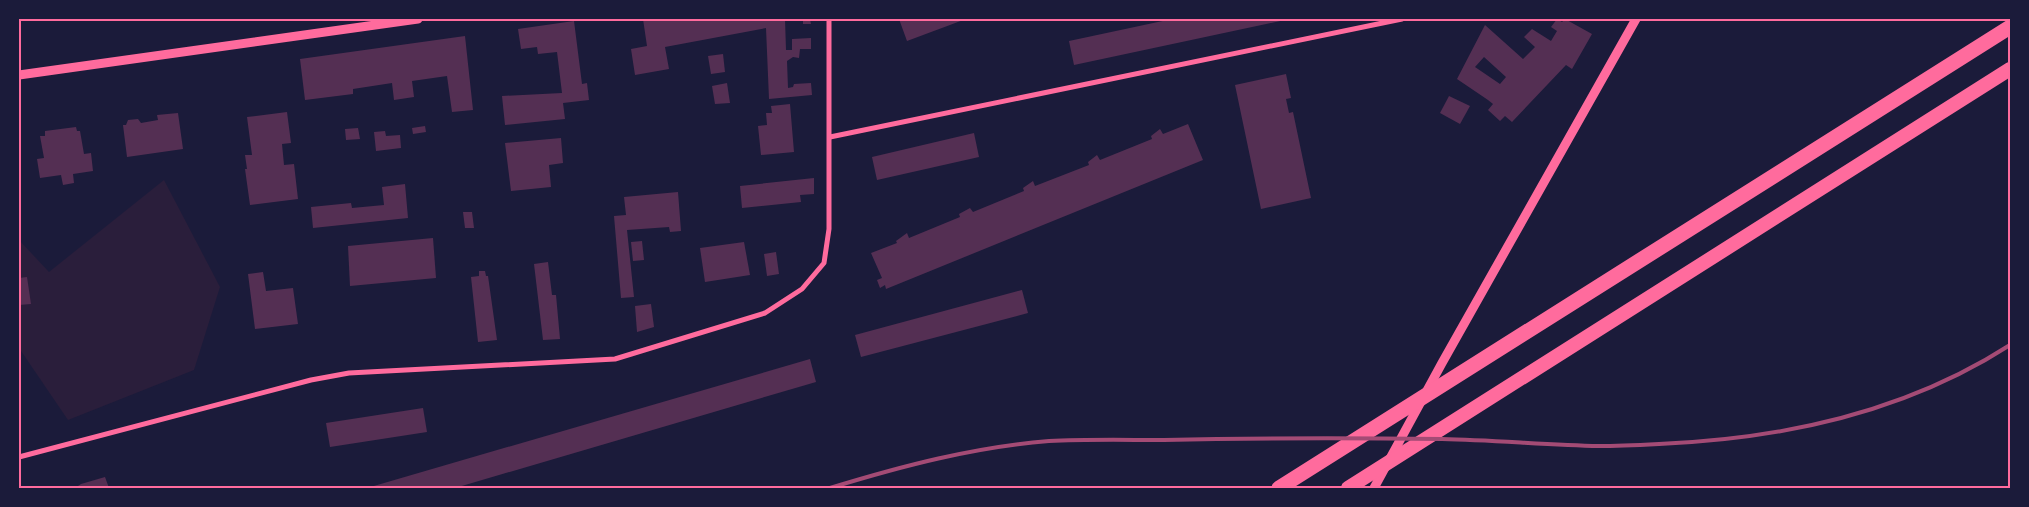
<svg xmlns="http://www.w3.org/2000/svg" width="2029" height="507" font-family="'Space Grotesk',sans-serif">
  <rect width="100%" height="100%" fill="#1b1b3a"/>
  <!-- green -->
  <polygon fill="#2a1e3b" points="164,180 220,287 194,370 68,420 19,348 19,240 49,272"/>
  <!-- building -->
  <g fill="#542f53" fill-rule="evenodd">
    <polygon points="643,19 785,19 786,50 792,50 792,39 811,38 811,49 800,49 799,58 793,57 787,61 788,88 793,87 794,84 811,83 812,95 769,99 766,28 665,47 669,69 635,75 631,49 647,46"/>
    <polygon points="803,19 810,19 811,24 803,24"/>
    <polygon points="899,19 966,19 907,41"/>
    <polygon points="1172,19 1285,19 1285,20 1074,65 1069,41"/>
    <path d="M1557,19l5,3 3,-3 27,15 -20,35 -6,-4 -54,57 -7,-6 -5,5 -12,-11 5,-6 -5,-4 -31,-21 28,-54 38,34 12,-12 -11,-10 8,-8 19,12 6,-10 -6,-4zM1484,57l22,20 -6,7 -25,-17z"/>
    <polygon points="574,21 582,84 587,83 589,100 563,103 565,119 505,125 502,96 562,93 557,52 538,54 537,47 521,49 518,29"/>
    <polygon points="465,36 473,110 452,112 447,76 412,81 414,97 394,100 392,83 353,89 353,94 305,100 300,59"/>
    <polygon points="723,54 725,72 711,74 708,56"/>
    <polygon points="1286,74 1291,98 1286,99 1289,113 1293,112 1311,198 1261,209 1235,85"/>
    <polygon points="727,83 730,103 715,104 712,86"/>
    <polygon points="1449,96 1470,106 1460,124 1440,113"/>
    <polygon points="790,104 794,152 761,155 758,126 767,125 766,113 772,113 771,106"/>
    <polygon points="287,112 291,143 282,144 284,165 294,164 298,199 250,205 245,169 247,169 245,155 252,155 247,117"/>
    <polygon points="178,113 183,149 127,157 123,125 126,125 128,120 138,119 141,123 158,120 157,115"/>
    <polygon points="1188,124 1203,160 886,289 885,285 880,288 877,280 882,278 871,253 897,243 896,241 907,233 909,238 960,217 959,214 970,208 973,212 1024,191 1023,188 1033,181 1035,186 1089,165 1088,162 1097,155 1100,160 1152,139 1151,136 1160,129 1163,134"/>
    <polygon points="425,126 426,132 413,134 412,128"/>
    <polygon points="76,127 77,131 80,131 84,154 91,153 93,171 73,174 74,183 63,185 61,175 40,178 37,159 44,158 40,136 45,136 45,131"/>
    <polygon points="358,128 360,139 346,140 345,129"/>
    <polygon points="385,131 386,136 400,135 401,148 376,151 374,132"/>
    <polygon points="974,133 979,157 877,180 872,157"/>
    <polygon points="561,138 563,163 549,165 551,187 511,191 505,143"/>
    <polygon points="814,178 814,194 800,195 801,202 742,208 740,186"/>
    <polygon points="405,184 408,218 313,228 311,207 351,203 352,208 384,205 382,187"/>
    <polygon points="678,192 681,231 670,232 669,227 627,230 634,297 621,298 614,216 626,215 624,197"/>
    <polygon points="463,212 472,212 474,228 465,228"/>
    <polygon points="433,238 436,278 350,286 348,246"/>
    <polygon points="642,241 644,260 633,261 631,242"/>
    <polygon points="744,242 750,275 705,282 700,248"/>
    <polygon points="776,252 779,274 767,276 764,254"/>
    <polygon points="548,262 552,295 556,295 560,339 543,340 534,264"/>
    <polygon points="479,271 485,271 486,276 488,276 497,340 478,342 471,277 479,276"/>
    <polygon points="263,272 266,291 293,288 298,324 255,329 248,274"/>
    <polygon points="27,277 31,304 19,305 19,278"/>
    <polygon points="1022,290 1028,313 861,357 855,335"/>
    <polygon points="651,304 654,327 637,332 635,306"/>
    <polygon points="810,359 816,382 455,488 367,488"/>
    <polygon points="423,408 427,432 330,447 326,423"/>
    <polygon points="105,477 109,488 75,488 81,484"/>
  </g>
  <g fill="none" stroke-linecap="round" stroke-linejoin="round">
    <!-- minor -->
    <g stroke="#ff6b9d" stroke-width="5">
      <polyline points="830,137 1402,19"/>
      <polyline points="19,457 311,380 349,373 615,359 765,313 802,289 824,263 829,229 829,19"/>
    </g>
    <!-- tertiary -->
    <g stroke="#ff6b9d" stroke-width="9">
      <polyline points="19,75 418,19"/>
      <polyline points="1374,488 1442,363 1636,19"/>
    </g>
    <!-- trunk -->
    <polyline stroke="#ff6b9d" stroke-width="14" points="1348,488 2010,69"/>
    <!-- motorway -->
    <polyline stroke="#ff6b9d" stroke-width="15" points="1279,488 2010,27"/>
    <!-- rail -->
    <path stroke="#a44b75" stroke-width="4" d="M830,488c72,-22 144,-41 219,-47 38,-2 77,-1 115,-1 92,-2 185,-2 278,-1 52,1 105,6 157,7 20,0 40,-1 60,-2 123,-5 247,-32 351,-99"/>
  </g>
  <!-- border -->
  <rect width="2029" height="507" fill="none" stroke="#1b1b3a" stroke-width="40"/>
  <rect x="20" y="20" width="1989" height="467" fill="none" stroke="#ff6b9d" stroke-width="2"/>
</svg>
